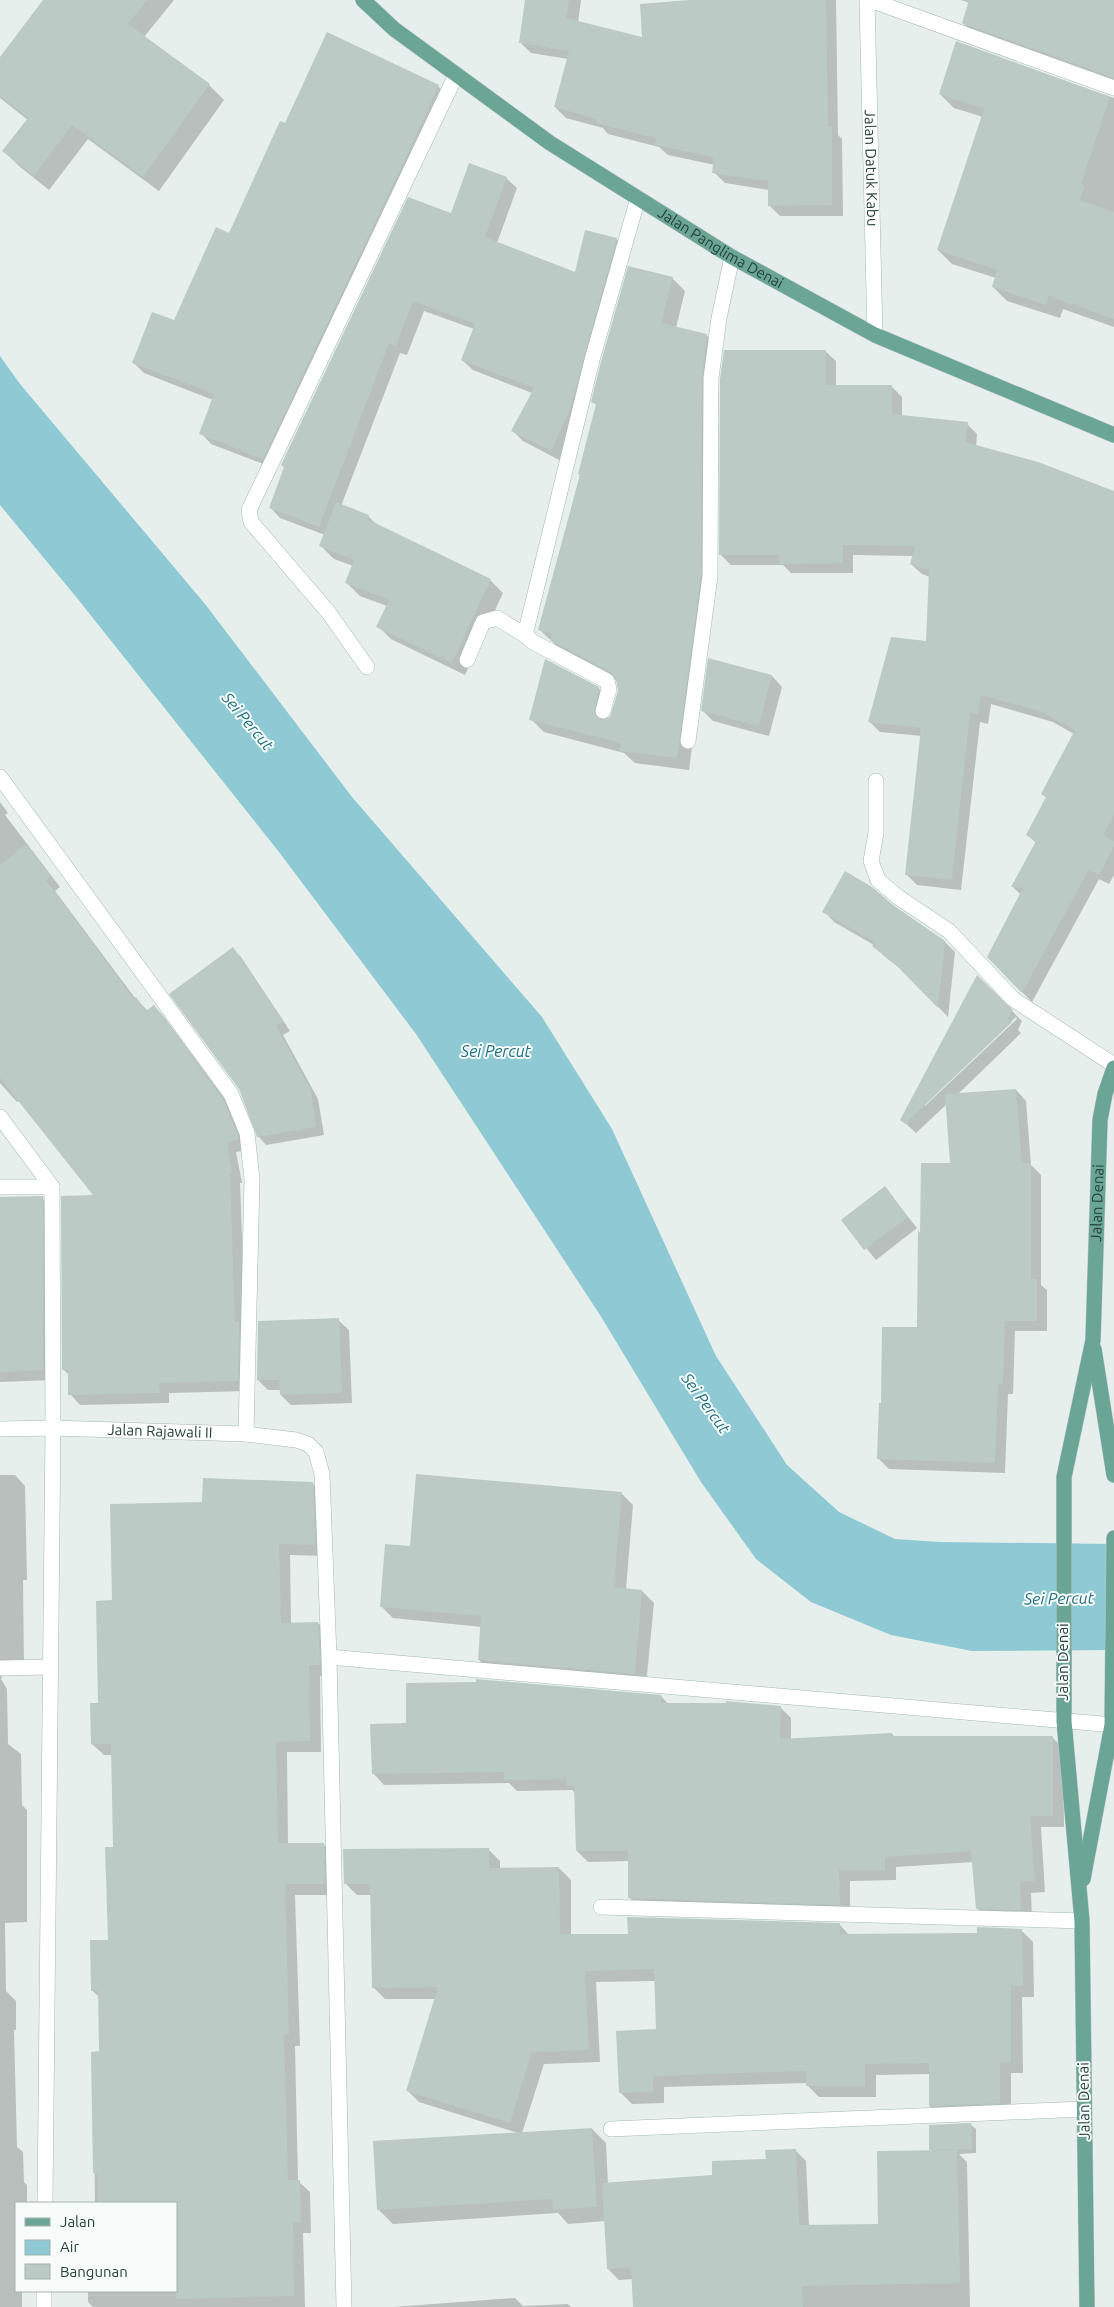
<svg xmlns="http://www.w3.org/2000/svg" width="1114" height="2307" font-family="Ubuntu,sans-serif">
  <rect width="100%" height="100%" fill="#e6efeb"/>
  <!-- water -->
  <polygon fill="#8ec9d4" points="0,356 20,384 205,604 352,797 542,1017 612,1129 716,1356 787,1465 839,1512 895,1539 940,1542 1114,1544 1114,1650 972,1651 891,1635 811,1602 756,1559 701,1482 600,1315 416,1034 279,852 77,598 0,505"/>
  <!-- shadow -->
  <g fill="#0003" fill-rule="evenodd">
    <polygon points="45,0 174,0 144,37 209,85 224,100 159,191 88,139 49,190 19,166 4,151 28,120 0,98 0,59"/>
    <polygon points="529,0 581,0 578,23 643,39 692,0 836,0 838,135 842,139 843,216 780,216 769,205 769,190 725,183 714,172 715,165 668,155 659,147 608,134 603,128 566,118 555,107 568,59 531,53 520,42"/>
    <polygon points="961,0 1114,0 1114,86 977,37 963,23 970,3"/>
    <polygon points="957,43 1114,98 1114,327 1063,309 1060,318 1007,301 993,287 996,278 952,264 938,250 983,117 954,108 940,94"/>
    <polygon points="438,86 448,97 274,468 211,444 201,433 213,400 144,373 134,363 175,322 230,235 285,125"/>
    <polygon points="506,178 517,188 497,243 575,274 616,239 627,249 561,461 523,441 513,431 532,393 473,370 462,360 474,329 424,311 407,355 400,353 341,506 368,516 378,526 490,580 503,593 465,675 391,639 378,626 387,606 360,596 347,583 353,566 334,559 321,546 325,535 280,518 270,507 285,468 282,465 451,215"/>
    <polygon points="672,278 685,291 676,328 707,336 720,348 714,391 713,589 689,770 635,763 624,753 544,732 531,719 598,688 611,701 608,719 611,718 619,692 618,681 564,653 540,630 552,588 597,405 593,402"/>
    <polygon points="825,351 836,361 836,387 892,387 902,397 902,416 967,424 977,434 976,446 1113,492 1114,490 1114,875 1109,884 1099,879 1032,1002 988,957 1021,895 1013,887 1036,843 1028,835 1047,798 1042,794 1074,734 1053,722 991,704 988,724 980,722 961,890 917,885 907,875 922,736 880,732 869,721 927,642 930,577 922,574 911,564 913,556 853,555 853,573 791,573 783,565 731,565 721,555"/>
    <polygon points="710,660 772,676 782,687 769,736 713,721 703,711"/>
    <polygon points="0,802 8,813 5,815 60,887 55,891 135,998 148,1011 154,1006 164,1017 233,1110 248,1150 236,1152 242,1183 240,1183 248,1391 169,1393 169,1403 80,1405 70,1394 69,1375 63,1369 95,1196 19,1101 17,1102 0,1083"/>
    <polygon points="892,906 944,941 955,952 948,1017 906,973 884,956 874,945 834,922 824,911"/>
    <polygon points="233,949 241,957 290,1031 283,1035 318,1099 324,1135 266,1145 258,1136 240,1088"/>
    <path d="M978,977l44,44 -4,9 3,3 -64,62 59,-5 10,11 5,64 10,10v110l6,5v41h-32l-2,63h-5l-3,79 -116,-4 -11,-11 41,-129 3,-94 29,-71 -4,-60 -31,29 -14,-13zM1016,1017l1,2 -92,87v-3z"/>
    <polygon points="885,1188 917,1228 876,1260 843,1220"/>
    <polygon points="0,1198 42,1198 53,1208 53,1380 0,1382"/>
    <polygon points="338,1320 349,1330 352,1403 291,1405 281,1395 281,1390 268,1390 258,1380"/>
    <polygon points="0,1475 15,1475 25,1486 27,1580 23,1580 24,1666 7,1666 1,1679 7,1689 8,1744 21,1754 22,1805 27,1810 27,1922 5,1923 6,1991 16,2001 16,2030 14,2030 17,2147 23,2152 24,2182 27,2185 27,2203 16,2203 16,2291 22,2291 22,2307 0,2307"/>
    <polygon points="312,1483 324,1494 326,1556 290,1555 291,1624 318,1623 329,1634 330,1675 320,1676 321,1752 287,1752 288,1844 323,1844 335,1855 336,1895 295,1895 300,2046 295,2046 298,2181 310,2192 311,2233 303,2233 305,2307 93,2307 88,2302 88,2291 176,2291 176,2203 95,2203 93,2053 100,2053 99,1997 92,1990 109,1941 115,1848 113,1755 104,1755 92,1744 113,1602 203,1503"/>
    <polygon points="621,1493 633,1505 626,1589 642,1591 654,1603 646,1685 491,1672 479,1660 482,1627 393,1618 381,1606"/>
    <polygon points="661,1696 669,1705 780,1707 791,1718 791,1739 892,1734 895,1737 1052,1737 1063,1748 1064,1827 1041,1827 1045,1892 1031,1893 1032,1920 988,1919 977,1908 974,1862 896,1867 896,1880 850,1881 850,1915 641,1909 630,1898 629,1861 588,1862 577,1851 576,1794 572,1790 517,1791 509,1783 384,1785 373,1773 408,1725"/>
    <polygon points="488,1849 500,1861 500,1869 559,1868 571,1880 571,1936 629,1935 840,1925 850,1936 979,1934 1021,1930 1033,1942 1034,1997 1022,1997 1023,2073 1011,2073 1011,2114 942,2117 930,2106 930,2074 876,2075 876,2097 819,2097 808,2086 808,2083 664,2087 664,2103 632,2104 620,2092 658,2030 655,1981 596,1982 600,2062 544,2064 522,2133 592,2129 606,2143 608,2184 714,2176 795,2150 806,2161 809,2226 879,2225 933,2151 930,2149 970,2124 976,2129 976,2153 959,2154 967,2162 970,2307 634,2307 633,2279 619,2280 608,2269 605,2221 568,2224 558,2213 393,2224 379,2210 518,2133 419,2102 407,2090 436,1999 385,1999 374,1988 372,1895 357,1895 345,1883"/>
    <polygon points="515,2298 523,2306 568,2304 571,2307 393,2307"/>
  </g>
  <!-- building -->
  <g fill="#bbcac4">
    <polygon points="43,0 147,0 128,24 210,84 143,177 72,125 34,176 2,151 28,118 0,96 0,57"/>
    <polygon points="525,0 569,0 566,18 642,37 640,4 690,0 826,0 828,126 832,126 832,205 768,206 768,181 712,173 714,157 655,145 656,138 596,123 597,119 554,107 569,51 519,43"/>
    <polygon points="969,0 1114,0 1114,78 962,23"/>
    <polygon points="327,32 439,85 406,157 263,459 199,434 214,394 132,363 152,312 174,320 216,227 229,233 280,121 285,123"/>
    <polygon points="956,41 1110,97 1081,184 1085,186 1080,200 1114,212 1114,319 1049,296 1046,305 992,287 997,270 937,250 984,109 939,94"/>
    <polygon points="469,163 507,177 485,237 575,272 585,230 617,238 570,409 551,451 511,431 534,388 461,360 475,324 413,301 396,346 389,343 319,527 269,508 284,467 281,465 408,197 451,213"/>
    <polygon points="628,266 673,277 661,323 707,334 702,378 701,575 677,758 620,751 621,743 529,720 545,659 599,687 594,713 600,720 610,717 618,691 616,679 612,673 550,640 552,634 538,630 580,475 578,474 596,404 591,402 601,362"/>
    <polygon points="724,350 826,350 826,385 892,385 892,414 968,422 965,442 1038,462 1114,491 1114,815 1103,835 1114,841 1114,846 1099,875 1089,869 1022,993 987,957 1023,888 1011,887 1036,841 1026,835 1046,797 1041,794 1075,730 1041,712 981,695 978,714 970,713 952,880 905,875 921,728 868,722 891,637 926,641 929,570 910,564 915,546 843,545 843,563 779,564 779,555 719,555 720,379"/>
    <polygon points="336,502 369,515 367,519 491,579 452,663 376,627 389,600 345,583 354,560 319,546"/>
    <polygon points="708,658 772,675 759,726 701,711"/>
    <polygon points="26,844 51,876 46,880 134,999 136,997 146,1011 154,1005 223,1099 238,1135 238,1140 227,1142 232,1173 230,1173 235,1322 239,1322 238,1381 159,1383 160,1393 68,1395 68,1369 62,1370 61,1196 93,1195 0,1078 0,865"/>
    <polygon points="845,871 872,887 893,905 945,941 938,1008 896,965 872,946 875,942 822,912"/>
    <polygon points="233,947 283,1022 276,1026 311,1090 316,1127 257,1137 239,1089 169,994"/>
    <polygon points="977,975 1013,1010 1008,1018 1012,1022 905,1124 900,1120"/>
    <polygon points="1016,1089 1022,1163 1031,1163 1031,1279 1037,1279 1037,1321 1005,1321 1003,1384 998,1384 995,1463 877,1459 879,1403 881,1403 882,1327 917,1327 918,1230 920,1233 921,1163 950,1163 945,1094"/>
    <polygon points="885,1186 908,1217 864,1250 841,1220"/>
    <polygon points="43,1196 43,1370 0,1372 0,1197"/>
    <polygon points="339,1318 342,1393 280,1395 279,1380 257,1380 258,1321"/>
    <polygon points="416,1474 622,1492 614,1587 642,1590 635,1674 478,1660 481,1616 380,1607 385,1544 410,1546"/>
    <polygon points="203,1478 313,1482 315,1545 279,1544 281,1623 318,1622 320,1665 309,1665 310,1741 276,1742 278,1843 324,1843 325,1884 285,1884 289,2035 284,2035 288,2180 300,2180 301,2222 293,2223 294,2296 176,2299 176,2203 98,2203 98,2173 93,2173 91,2052 99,2051 98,1991 91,1991 90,1940 108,1940 105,1847 113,1847 111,1744 91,1744 90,1703 98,1703 96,1601 112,1600 110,1504 202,1502"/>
    <polygon points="476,1679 661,1695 661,1703 726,1703 726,1701 781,1706 780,1739 892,1733 892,1736 1053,1736 1053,1816 1030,1816 1035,1881 1020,1882 1021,1910 976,1909 971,1851 885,1857 885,1870 839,1870 840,1905 628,1898 628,1851 576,1851 574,1786 566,1786 566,1779 504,1780 504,1772 372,1774 370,1724 406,1723 406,1683 476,1682"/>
    <polygon points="489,1848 489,1868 559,1867 560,1934 628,1934 627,1917 840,1923 840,1934 977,1933 977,1927 1022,1929 1023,1986 1011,1986 1011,2062 1000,2062 1000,2103 929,2106 929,2063 865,2064 865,2086 806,2086 806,2071 653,2076 653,2092 619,2093 616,2031 656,2029 654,1969 585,1971 589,2050 532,2052 510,2123 406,2091 438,1987 372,1988 370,1884 344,1884 343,1849"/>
    <polygon points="971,2123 972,2149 929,2150 929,2125"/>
    <polygon points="592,2128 597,2207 553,2210 552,2199 377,2210 373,2141"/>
    <polygon points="796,2149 799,2225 878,2224 877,2151 957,2150 960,2283 802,2286 803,2307 633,2307 631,2268 607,2269 602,2183 712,2175 712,2161 766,2159 765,2150"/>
  </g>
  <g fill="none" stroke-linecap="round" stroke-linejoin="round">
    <defs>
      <g id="street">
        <polyline points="870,0 1114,88"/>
        <polyline points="525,635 533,642 607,681 609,689 603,711"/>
        <polyline points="467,660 483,622 497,618 525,635 592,360 638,198"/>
        <polyline points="367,667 329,613 251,522 249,510 456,75"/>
        <polyline points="688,741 710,576 711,378 719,318 732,257"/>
        <polyline points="0,777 231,1094 247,1133 252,1179 246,1434"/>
        <polyline points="876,781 876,833 871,861 878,880 898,897 949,931 1013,999 1114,1065"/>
        <polyline points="0,1117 52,1187 53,1428 45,2203"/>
        <polyline points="0,1187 52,1187"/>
        <path id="s1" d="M0,1429l53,-1 193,6 50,6 12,4 8,8 6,22 7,183 15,650"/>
        <polyline points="329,1657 1114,1725"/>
        <polyline points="0,1668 50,1667"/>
        <polyline points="601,1907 1082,1921"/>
        <polyline points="611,2129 1084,2109"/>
        <polyline points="44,2307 44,2291"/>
      </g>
      <g id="secondary">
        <path id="s2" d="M867,0l8,335"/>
      </g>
      <g id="primary">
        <path id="s3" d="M363,0l31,29 156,114 182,114 143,78 239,100"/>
        <polyline points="1094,1349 1114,1475"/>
        <polyline points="1083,1879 1112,1725 1114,1538"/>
        <path id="s4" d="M1087,2307l-5,-386 -18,-200v-244l29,-137 7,-220 5,-26 9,-26"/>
      </g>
    </defs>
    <!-- street casing -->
    <use href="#street" stroke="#a8b8b2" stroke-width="16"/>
    <!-- secondary casing -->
    <use href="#secondary" stroke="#a4bbb3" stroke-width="16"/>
    <!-- primary casing -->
    <use href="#primary" stroke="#c2cac8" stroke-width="16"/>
    <!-- street -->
    <use href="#street" stroke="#fff" stroke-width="15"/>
    <!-- secondary -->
    <use href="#secondary" stroke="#fff" stroke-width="15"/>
    <!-- primary -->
    <use href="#primary" stroke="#6aa596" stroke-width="15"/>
  </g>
  <g text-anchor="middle" stroke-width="4" stroke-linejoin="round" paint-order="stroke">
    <!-- street labels -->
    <g font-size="15" fill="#24423a" stroke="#f7fbf9">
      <text dy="5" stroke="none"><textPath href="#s2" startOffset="168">Jalan Datuk Kabu</textPath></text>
      <text dy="5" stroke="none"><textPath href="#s3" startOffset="436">Jalan Panglima Denai</textPath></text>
      <text dy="5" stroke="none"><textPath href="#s4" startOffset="1108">Jalan Denai</textPath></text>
      <text dy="5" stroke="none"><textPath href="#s1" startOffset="160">Jalan Rajawali II</textPath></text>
      <text transform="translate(1063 1662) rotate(-90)" y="5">Jalan Denai</text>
      <text transform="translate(1084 2101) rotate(-91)" y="5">Jalan Denai</text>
    </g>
    <!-- water labels -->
    <g font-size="16" font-style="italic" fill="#1c6f80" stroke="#f7fbf9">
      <text transform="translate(248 721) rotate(50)" y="6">Sei Percut</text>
      <text x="496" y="1057">Sei Percut</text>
      <text transform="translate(706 1403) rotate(54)" y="6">Sei Percut</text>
      <text transform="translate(1059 1598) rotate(-1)" y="6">Sei Percut</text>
    </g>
  </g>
  <!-- legend -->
  <rect x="15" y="2202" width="162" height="90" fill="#f7fbf9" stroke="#a3b1ad"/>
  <rect x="25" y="2218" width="25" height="8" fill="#6aa596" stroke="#a3b1ad"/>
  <text x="60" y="2227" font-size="15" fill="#24423a">Jalan</text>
  <rect x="25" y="2240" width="25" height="15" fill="#8ec9d4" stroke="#a3b1ad"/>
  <text x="60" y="2252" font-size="15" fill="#24423a">Air</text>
  <rect x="25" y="2264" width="25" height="15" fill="#bbcac4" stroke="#a3b1ad"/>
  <text x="60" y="2277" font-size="15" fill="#24423a">Bangunan</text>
</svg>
